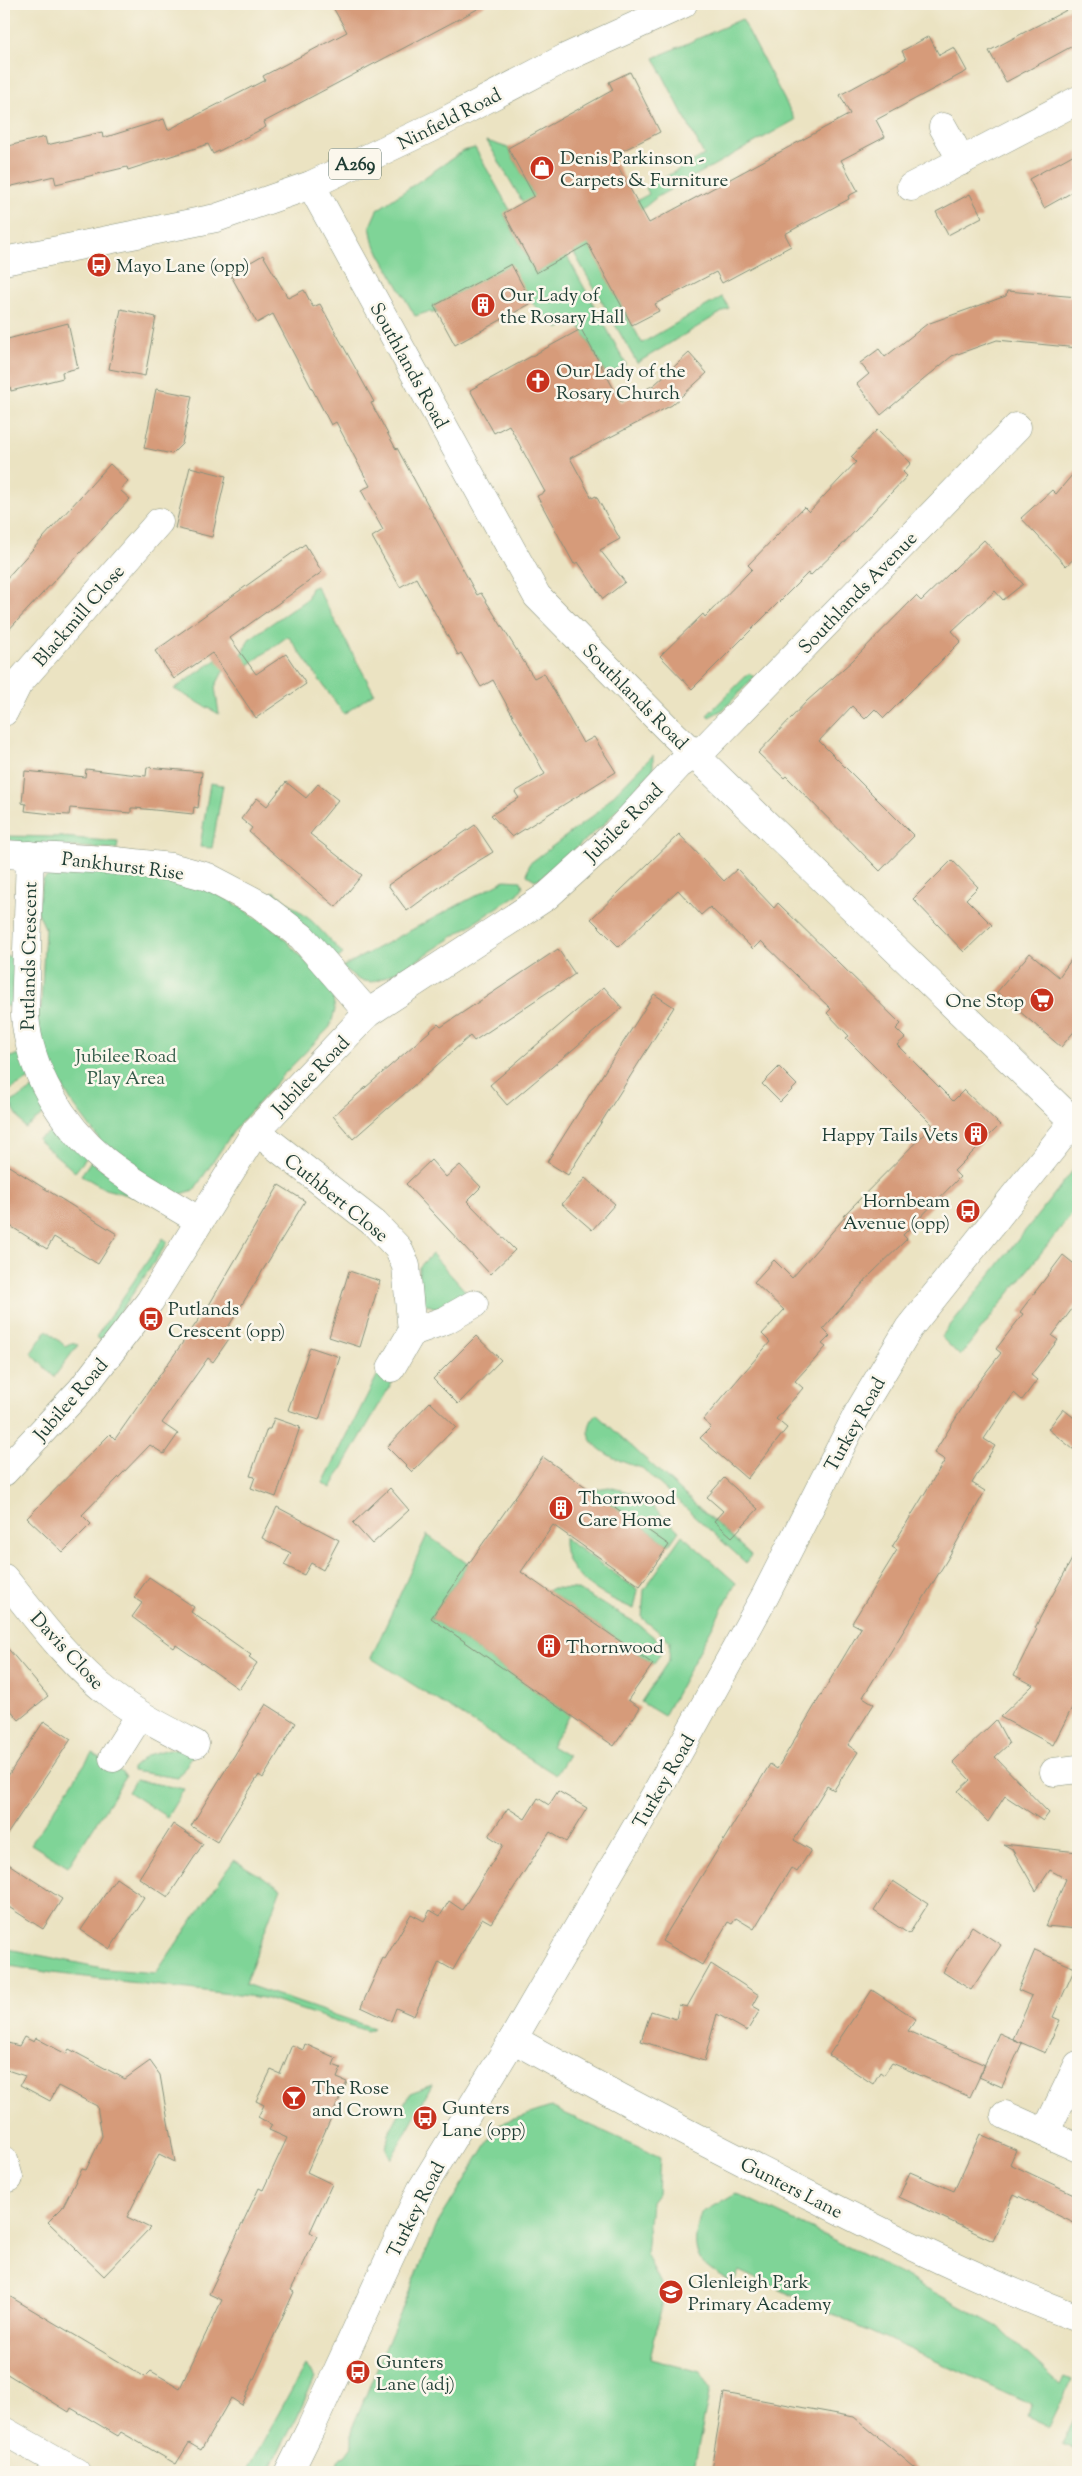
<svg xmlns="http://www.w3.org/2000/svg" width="1082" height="2476" font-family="'Sorts Mill Goudy',serif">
  <rect width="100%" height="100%" fill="#fbf7ec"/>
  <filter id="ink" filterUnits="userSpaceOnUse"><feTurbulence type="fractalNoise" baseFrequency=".02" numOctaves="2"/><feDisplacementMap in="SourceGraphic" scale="10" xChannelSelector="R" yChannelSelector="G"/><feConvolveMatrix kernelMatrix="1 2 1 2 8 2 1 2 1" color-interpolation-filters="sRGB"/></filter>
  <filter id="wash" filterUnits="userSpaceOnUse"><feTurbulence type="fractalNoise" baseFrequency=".0096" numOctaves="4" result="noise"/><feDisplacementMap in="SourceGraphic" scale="20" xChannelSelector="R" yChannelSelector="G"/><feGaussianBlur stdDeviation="1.12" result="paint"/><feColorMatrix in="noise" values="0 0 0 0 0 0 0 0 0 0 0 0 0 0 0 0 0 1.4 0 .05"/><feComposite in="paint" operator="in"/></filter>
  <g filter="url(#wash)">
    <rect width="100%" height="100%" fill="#ebe3c2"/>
    <!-- green -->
    <g fill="#7fd497" stroke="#4f8866">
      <polygon points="742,19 795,120 657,197 617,230 589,245 642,343 722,297 729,308 637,363 566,239 649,194 646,188 704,155 654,58"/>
      <polygon points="487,141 508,148 626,364 607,376 576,320 558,329 532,303 510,265 434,306 438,313 428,312 415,316 373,242 370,226 377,210 463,151 475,148 510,210 504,214 536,273 557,261"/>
      <polygon points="316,586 374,693 344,714 288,636 231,678 249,639 307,599 311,588"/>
      <polygon points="236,646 215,687 219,714 174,689"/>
      <polygon points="749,673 754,677 724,709 709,717 707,715"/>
      <polygon points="653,755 653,770 604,824 542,877 535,880 527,875 529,864 594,815"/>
      <polygon points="210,783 223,785 212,848 200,847"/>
      <polygon points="4,836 63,837 118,842 117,849 17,844"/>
      <polygon points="66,869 169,879 204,888 231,901 279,933 318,975 332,993 335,1010 330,1027 281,1077 235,1129 194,1190 175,1196 113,1158 71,1101 55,1073 47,1070 33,1018 41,1008 45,928 37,910 43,880 55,870"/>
      <polygon points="505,880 521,881 523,887 518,894 410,965 383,978 371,982 359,980 342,967"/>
      <polygon points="274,891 313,922 343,954 337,959 271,897"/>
      <polygon points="4,956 18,957 18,1007 4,1006"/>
      <polygon points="23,1052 32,1078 6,1092 4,1084 4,1060"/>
      <polygon points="33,1089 48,1111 25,1128 10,1103"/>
      <polygon points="58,1128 87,1157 75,1172 37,1139"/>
      <polygon points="91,1161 147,1200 105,1189 81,1175"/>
      <polygon points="1078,1164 1078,1206 960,1356 941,1337"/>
      <polygon points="163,1238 168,1242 101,1340 96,1337"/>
      <path d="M432,1254l37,41c-21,13 -28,20 -50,4v-32z"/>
      <polygon points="47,1330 65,1346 71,1343 78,1345 54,1377 31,1353"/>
      <polygon points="380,1370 394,1379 331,1488 323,1483"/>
      <path d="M596,1414l155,141 -5,8 -104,-95c-23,-6 -71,-24 -46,-54z"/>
      <polygon points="609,1487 640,1495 679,1531 669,1545 590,1490"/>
      <polygon points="427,1535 468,1564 431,1618 570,1715 551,1746 568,1756 556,1775 371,1658"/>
      <polygon points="682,1535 736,1583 664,1716 641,1702 669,1660 670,1641 642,1618 644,1590"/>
      <path d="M564,1538l74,52 -4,19c-32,-14 -72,-32 -70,-71z"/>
      <polygon points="553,1588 576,1589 638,1624 661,1643 660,1655 653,1664 554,1595 537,1596"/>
      <polygon points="169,1749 195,1752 178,1778 132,1771 132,1768 147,1755"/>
      <polygon points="92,1753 110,1763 126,1776 68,1867 31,1844"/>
      <polygon points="135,1780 184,1789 167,1817 128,1792"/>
      <polygon points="234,1860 281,1888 245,1984 373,2028 367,2031 264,1998 52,1973 4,1965 4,1948 107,1969 156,1973"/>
      <polygon points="432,2085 391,2159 386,2149 389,2133 410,2093"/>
      <polygon points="551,2107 660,2157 658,2193 651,2202 646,2254 665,2292 650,2359 700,2372 710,2389 693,2472 334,2472 340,2457 344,2456 352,2445 352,2428 438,2223 499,2124"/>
      <path d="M736,2193l133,64 129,70 62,57 4,-6 7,3 -22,46 -22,-10 5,-12 -293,-134 -6,11c-37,-18 -44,-29 -32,-69z"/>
      <polygon points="305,2366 315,2377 298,2415 268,2472 246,2472"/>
      <polygon points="1078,2408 1078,2451 1062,2444"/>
    </g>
    <g id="blocks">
      <!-- building -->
      <g fill="#d69b7a">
        <polygon points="331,4 487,4 264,122 266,127 213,154 208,144 128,170 127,167 56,184 54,176 4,188 4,147 45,137 47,145 102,132 103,138 164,119 168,130 265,80 263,76 347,32"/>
        <polygon points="1078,4 1078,43 1006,82 989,51"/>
        <polygon points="929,36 939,55 954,47 967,71 876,120 885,137 841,160 858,191 848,196 849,199 785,234 791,246 722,283 716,272 655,304 659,311 632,325 588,244 536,273 504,213 534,196 508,148 613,90 609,82 630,72 660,132 612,156 649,223 850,114 840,95 906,59 902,51"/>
        <polygon points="1078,152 1078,189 1044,208 1029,179"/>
        <polygon points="970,194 982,217 948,235 936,212"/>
        <polygon points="263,255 288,298 304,290 313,307 320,304 374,402 371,403 396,449 397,448 477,595 481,593 534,678 544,673 583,743 594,737 616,772 512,837 491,815 519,798 515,792 545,774 493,680 481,687 461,653 458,655 416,578 400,587 372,537 383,530 361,490 370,486 336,422 331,425 273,314 257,323 230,274"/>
        <polygon points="511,264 532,303 455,345 434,306"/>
        <polygon points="1007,291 1078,297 1078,348 997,340 952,356 881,415 857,384 869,374 860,363 879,349 885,357 927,324 1006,296"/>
        <polygon points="121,309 156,317 145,376 109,369"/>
        <polygon points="68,323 78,368 62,372 63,378 11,391 10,386 4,387 4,340"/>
        <polygon points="581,329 621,402 654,385 689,353 707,373 672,405 570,458 592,498 596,496 620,539 600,550 625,582 603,599 578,562 574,564 550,520 537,496 545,492 509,425 494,433 470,390"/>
        <polygon points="156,389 192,396 182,444 172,454 144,448"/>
        <polygon points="877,430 911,463 903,472 907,476 839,548 810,576 808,573 692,689 660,656 703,614 705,617 752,569 748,565 804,507 809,512 856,462 851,457"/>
        <polygon points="110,464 128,481 120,490 130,499 4,635 4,581"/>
        <polygon points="190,467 226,476 212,537 175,528"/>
        <polygon points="1078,468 1078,555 1066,566 1021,518 1052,490 1056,494"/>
        <polygon points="984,540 1023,584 1003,600 995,591 952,631 961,641 884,718 875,709 865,719 852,706 819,741 914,836 880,871 786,776 784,778 758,753 807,701 852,661 916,596 921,601"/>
        <polygon points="305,544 322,572 230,638 256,674 286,654 306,684 256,718 212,653 174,679 155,651"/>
        <polygon points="147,767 202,772 198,808 194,807 193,814 135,808 131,808 131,813 70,808 69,815 52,814 25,811 26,804 22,803 25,771 85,777 86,769 146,776"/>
        <polygon points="286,782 306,798 318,784 338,800 310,834 362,875 336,907 249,832 252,828 241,819 257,798 267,806"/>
        <polygon points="475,825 493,852 457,874 407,911 388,885"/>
        <polygon points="679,834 724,881 737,869 774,908 778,903 901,1024 896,1029 905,1038 897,1045 953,1101 964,1090 1000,1125 954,1171 960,1177 903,1235 907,1239 870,1275 823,1329 830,1336 822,1344 826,1347 795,1381 803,1388 776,1419 787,1428 747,1479 700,1438 711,1427 703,1420 770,1342 762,1334 784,1310 754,1282 774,1260 792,1278 845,1217 843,1216 933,1125 846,1038 849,1036 827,1013 831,1009 761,941 753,949 710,907 701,915 678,890 619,947 591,919"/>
        <polygon points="952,860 978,887 966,899 992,925 964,952 913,899"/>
        <polygon points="558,949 575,974 474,1041 470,1036 353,1139 333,1116 438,1024 441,1027"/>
        <polygon points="1078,950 1078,1027 1061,1047 997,992 1030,953 1059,977"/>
        <polygon points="604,987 622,1008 507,1105 490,1085"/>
        <polygon points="654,994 674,1007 568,1175 547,1162"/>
        <polygon points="779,1067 797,1085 780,1102 762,1084"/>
        <polygon points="431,1160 446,1177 460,1165 481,1187 467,1201 515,1250 490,1274 406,1184"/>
        <polygon points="4,1163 117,1234 98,1264 54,1237 47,1249 4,1222"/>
        <polygon points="585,1178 615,1204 592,1230 562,1204"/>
        <polygon points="279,1185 305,1201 227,1329 233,1333 213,1362 208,1358 162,1423 178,1434 164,1454 150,1445 119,1477 82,1515 91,1524 63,1552 27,1518 110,1434 115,1439 209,1305"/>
        <polygon points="1063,1255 1078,1267 1078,1301 1052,1336 1058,1340 1031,1375 1037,1380 1022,1400 1014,1393 984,1439 995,1446 972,1483 985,1491 947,1560 863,1697 874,1704 848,1745 858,1752 834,1790 827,1786 794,1840 811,1850 797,1872 791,1868 754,1929 736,1918 732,1924 728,1922 702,1965 662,1941 770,1764 777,1769 861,1628 852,1623 897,1550 892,1547 945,1460 934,1453 980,1380 1001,1353 996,1349 1023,1314 1020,1312"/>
        <polygon points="349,1271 380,1281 360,1347 329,1337"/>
        <polygon points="476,1336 501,1360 458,1404 433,1379"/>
        <polygon points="310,1347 340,1357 319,1420 288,1410"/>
        <polygon points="430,1402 456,1427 412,1472 387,1447"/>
        <polygon points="1063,1409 1078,1421 1078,1453 1048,1429"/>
        <polygon points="274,1418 300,1427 276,1497 251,1488 255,1477 250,1476 267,1429 270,1429"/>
        <polygon points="543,1457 669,1545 640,1586 553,1525 521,1572 653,1664 628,1700 640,1708 614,1746 431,1618"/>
        <polygon points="724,1478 758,1509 732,1537 714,1521 723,1511 707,1497"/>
        <polygon points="390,1488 409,1510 372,1544 353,1523"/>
        <polygon points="277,1507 339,1540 323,1570 311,1563 304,1575 284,1565 291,1553 262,1538"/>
        <polygon points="1078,1548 1078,1696 1053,1745 1000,1717 1033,1685 1014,1675 1037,1629 1035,1628 1040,1618"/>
        <polygon points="149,1577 194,1607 191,1612 251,1655 249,1657 257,1663 239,1689 176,1645 174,1648 132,1617 142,1603 134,1598"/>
        <polygon points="4,1644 48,1696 19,1720 4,1702"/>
        <polygon points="266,1704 296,1723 263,1778 259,1775 217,1842 191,1826"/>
        <polygon points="996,1720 1009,1744 995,1757 1049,1813 1043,1821 1005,1796 988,1822 958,1791 970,1780 953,1762"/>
        <polygon points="44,1721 71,1739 4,1839 4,1782"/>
        <polygon points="558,1791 587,1808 566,1842 550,1832 491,1923 482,1918 453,1970 439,1962 414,2016 396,2008 391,2021 361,2007 383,1958 385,1959 411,1914 424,1921 430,1910 440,1916 449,1901 462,1910 503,1845 489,1836 508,1808 525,1819 538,1798 549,1805"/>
        <polygon points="173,1824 203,1844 168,1897 139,1878"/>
        <polygon points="1003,1844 1078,1852 1078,1929 1046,1926 1066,1879 1050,1870 1036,1891 1012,1849"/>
        <polygon points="4,1861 62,1899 43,1929 4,1904"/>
        <polygon points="116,1878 144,1897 110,1949 81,1930"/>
        <polygon points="893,1881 928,1904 909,1934 874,1911"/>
        <polygon points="972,1926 1001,1945 971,1990 943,1972"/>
        <polygon points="1035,1950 1075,1968 1053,2017 1060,2020 1045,2053 1013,2039 1032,1996 1018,1990"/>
        <polygon points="711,1964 759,1995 753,2006 760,2010 747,2031 717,2014 704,2061 641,2041 651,2011 676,2019 679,2005 687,2007"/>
        <polygon points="872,1990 916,2019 908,2031 985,2065 970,2097 892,2063 884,2075 880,2072 873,2084 829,2055"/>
        <polygon points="999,2033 1022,2043 1002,2087 979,2077"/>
        <polygon points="24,2037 34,2042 36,2038 66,2054 69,2049 125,2079 150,2061 160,2075 175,2162 159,2154 127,2217 150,2228 104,2276 48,2222 62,2208 82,2169 86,2170 102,2136 97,2106 58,2086 50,2101 20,2085 25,2076 4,2069 4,2042 19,2046"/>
        <polygon points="305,2044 336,2058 333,2065 341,2068 337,2078 347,2082 307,2172 332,2184 310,2232 317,2236 291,2290 294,2292 242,2405 231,2398 201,2450 189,2443 176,2464 121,2432 118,2436 71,2408 69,2412 4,2372 4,2293 145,2377 151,2371 180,2388 222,2300 209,2294 259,2188 263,2190 287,2138 269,2130 272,2125 258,2117 264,2105 256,2101 271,2070 280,2074 292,2045 303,2050"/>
        <polygon points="980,2134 1016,2150 1010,2164 1078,2196 1078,2225 1014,2194 993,2241 899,2197 910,2172 954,2191"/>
        <polygon points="724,2393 854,2417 920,2472 728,2472 711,2469"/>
      </g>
    </g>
  </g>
  <g filter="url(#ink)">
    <use href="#blocks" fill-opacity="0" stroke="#85907b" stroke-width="1"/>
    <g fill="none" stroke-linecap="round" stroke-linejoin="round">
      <defs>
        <g id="minor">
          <polyline points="943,127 962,161"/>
          <polyline points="311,185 537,596 668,729 1074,1122"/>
          <polyline points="911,187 1078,100"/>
          <polyline points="4,712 18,684 159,522"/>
          <polyline points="4,854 107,860 171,867 208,877 259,904 302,937 368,1013"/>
          <path d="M30,855l-5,160c4,55 37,110 79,145 28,23 64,41 94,60"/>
          <polyline points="256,1131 375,1224 398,1248 406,1266 412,1332 391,1368"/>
          <polyline points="412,1332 446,1320 474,1304"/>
          <polyline points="4,1472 81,1390 150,1301 256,1131 368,1013 547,896 614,835 679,765 707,746 1017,427"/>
          <path d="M4,1578c32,39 65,85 106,116 26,20 56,35 85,50"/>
          <polyline points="113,1758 140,1715"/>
          <polyline points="1054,1772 1078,1769"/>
          <polyline points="1005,2115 1078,2148"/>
          <polyline points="1045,2133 1078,2065"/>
          <polyline points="4,2160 9,2178"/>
          <polyline points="4,2431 76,2472"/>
        </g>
        <g id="tertiary">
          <path d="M513,2039c98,55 198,107 298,157 87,44 176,88 267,122"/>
          <polyline points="289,2472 310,2430 421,2190 513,2039 655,1795 765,1596 858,1413 909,1328 1078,1116"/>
        </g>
        <polyline id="primary" points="4,261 216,218 311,185 441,123 565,58 683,4"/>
      </defs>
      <!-- minor casing -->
      <use href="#minor" stroke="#85907b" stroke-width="29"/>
      <!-- tertiary casing -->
      <use href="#tertiary" stroke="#85907b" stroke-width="29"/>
      <!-- primary casing -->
      <use href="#primary" stroke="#85907b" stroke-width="29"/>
      <!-- minor -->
      <use href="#minor" stroke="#fff" stroke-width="28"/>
      <!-- tertiary -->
      <use href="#tertiary" stroke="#fff" stroke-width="28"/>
      <!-- primary -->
      <use href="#primary" stroke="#fff" stroke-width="28"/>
    </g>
  </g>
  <!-- icons -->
  <defs>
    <symbol id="shop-disc" viewBox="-11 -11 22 22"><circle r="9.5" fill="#c8321e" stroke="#fbf7ec"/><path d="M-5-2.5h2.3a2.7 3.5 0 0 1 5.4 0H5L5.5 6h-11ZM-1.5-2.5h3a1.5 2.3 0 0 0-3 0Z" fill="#fff"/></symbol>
    <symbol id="bus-disc" viewBox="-11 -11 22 22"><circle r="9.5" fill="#c8321e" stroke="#fbf7ec"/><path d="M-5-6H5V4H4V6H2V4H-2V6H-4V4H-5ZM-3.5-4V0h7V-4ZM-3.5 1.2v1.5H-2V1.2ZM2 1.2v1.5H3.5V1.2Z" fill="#fff"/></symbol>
    <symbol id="building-disc" viewBox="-11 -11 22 22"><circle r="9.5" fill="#c8321e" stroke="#fbf7ec"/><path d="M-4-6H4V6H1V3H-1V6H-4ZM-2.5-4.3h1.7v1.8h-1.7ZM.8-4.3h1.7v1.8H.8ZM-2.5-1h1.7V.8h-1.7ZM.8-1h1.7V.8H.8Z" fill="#fff"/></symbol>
    <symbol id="church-disc" viewBox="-11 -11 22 22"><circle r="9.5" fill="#c8321e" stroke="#fbf7ec"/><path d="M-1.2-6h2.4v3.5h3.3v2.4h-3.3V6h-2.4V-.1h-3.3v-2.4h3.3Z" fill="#fff"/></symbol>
    <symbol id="supermarket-disc" viewBox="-11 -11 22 22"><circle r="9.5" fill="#c8321e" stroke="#fbf7ec"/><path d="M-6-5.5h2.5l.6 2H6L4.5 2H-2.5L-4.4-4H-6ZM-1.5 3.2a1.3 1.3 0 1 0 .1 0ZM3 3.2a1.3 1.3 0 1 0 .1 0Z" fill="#fff"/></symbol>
    <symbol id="bar-disc" viewBox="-11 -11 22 22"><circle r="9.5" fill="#c8321e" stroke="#fbf7ec"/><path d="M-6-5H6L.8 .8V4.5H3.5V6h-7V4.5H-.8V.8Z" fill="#fff"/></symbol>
    <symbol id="school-disc" viewBox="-11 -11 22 22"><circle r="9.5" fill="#c8321e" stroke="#fbf7ec"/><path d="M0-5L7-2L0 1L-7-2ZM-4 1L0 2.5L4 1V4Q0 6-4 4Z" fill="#fff"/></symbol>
  </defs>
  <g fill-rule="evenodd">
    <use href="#shop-disc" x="528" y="154" width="28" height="28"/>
    <use href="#bus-disc" x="85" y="251" width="28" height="28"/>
    <use href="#building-disc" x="469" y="291" width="28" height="28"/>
    <use href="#church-disc" x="524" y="367" width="28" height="28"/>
    <use href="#supermarket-disc" x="1028" y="986" width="28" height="28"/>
    <use href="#building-disc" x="962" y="1120" width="28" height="28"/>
    <use href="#bus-disc" x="954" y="1197" width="28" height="28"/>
    <use href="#bus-disc" x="137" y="1305" width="28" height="28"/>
    <use href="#building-disc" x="547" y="1494" width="28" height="28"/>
    <use href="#building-disc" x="535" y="1632" width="28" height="28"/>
    <use href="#bar-disc" x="280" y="2084" width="28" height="28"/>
    <use href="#bus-disc" x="411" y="2104" width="28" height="28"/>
    <use href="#school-disc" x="657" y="2278" width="28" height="28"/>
    <use href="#bus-disc" x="344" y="2358" width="28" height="28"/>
  </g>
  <g text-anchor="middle" stroke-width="5" stroke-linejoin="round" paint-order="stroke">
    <!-- shield labels -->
    <rect fill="#fbf7ec" stroke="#61756b" stroke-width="1" x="329" y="148.5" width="52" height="31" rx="4"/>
    <g font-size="18" font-weight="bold" fill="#1f3d34">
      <text x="355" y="170">A269</text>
    </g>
    <!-- street labels -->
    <g font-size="19" fill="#1f3d34" stroke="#fbf7ec">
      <text transform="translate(449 118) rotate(-27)" y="7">Ninfield Road</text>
      <text transform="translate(410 365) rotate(61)" y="7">Southlands Road</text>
      <text transform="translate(857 592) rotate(-46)" y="7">Southlands Avenue</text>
      <text transform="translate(78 615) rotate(-49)" y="7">Blackmill Close</text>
      <text transform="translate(636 696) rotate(45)" y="7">Southlands Road</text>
      <text transform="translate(623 822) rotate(-45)" y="7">Jubilee Road</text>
      <text transform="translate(123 865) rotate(7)" y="7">Pankhurst Rise</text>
      <text transform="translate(28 956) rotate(-89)" y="7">Putlands Crescent</text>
      <text transform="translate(310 1075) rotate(-46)" y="7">Jubilee Road</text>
      <text transform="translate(337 1197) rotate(39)" y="7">Cuthbert Close</text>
      <text transform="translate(70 1399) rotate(-49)" y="7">Jubilee Road</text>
      <text transform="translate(854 1424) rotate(-61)" y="7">Turkey Road</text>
      <text transform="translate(68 1650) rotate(47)" y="7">Davis Close</text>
      <text transform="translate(663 1781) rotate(-60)" y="7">Turkey Road</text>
      <text transform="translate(792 2187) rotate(27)" y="7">Gunters Lane</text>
      <text transform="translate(415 2209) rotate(-63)" y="7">Turkey Road</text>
    </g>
    <!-- poi labels -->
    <g font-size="19" fill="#1f3d34" stroke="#fbf7ec" text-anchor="start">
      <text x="560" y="164">Denis Parkinson -<tspan x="560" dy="22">Carpets &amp; Furniture</tspan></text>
      <text x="116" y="272">Mayo Lane (opp)</text>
      <text x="500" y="301">Our Lady of<tspan x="500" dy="22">the Rosary Hall</tspan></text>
      <text x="556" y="377">Our Lady of the<tspan x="556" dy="22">Rosary Church</tspan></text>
      <text x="1024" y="1007" text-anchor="end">One Stop</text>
      <text x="958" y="1141" text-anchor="end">Happy Tails Vets</text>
      <text x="950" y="1207" text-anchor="end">Hornbeam<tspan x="950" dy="22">Avenue (opp)</tspan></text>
      <text x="168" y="1315">Putlands<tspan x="168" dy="22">Crescent (opp)</tspan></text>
      <text x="578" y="1504">Thornwood<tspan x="578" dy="22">Care Home</tspan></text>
      <text x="566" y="1653">Thornwood</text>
      <text x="312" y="2094">The Rose<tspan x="312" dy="22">and Crown</tspan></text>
      <text x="442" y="2114">Gunters<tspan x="442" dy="22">Lane (opp)</tspan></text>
      <text x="688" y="2288">Glenleigh Park<tspan x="688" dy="22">Primary Academy</tspan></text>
      <text x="376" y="2368">Gunters<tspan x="376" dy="22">Lane (adj)</tspan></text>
    </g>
    <!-- park labels -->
    <g font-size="19" fill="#325b48" stroke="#fbf7ec">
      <text x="126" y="1062">Jubilee Road<tspan x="126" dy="22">Play Area</tspan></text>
    </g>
  </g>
  <!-- margin -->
  <rect width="1082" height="2476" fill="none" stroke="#fbf7ec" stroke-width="20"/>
</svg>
